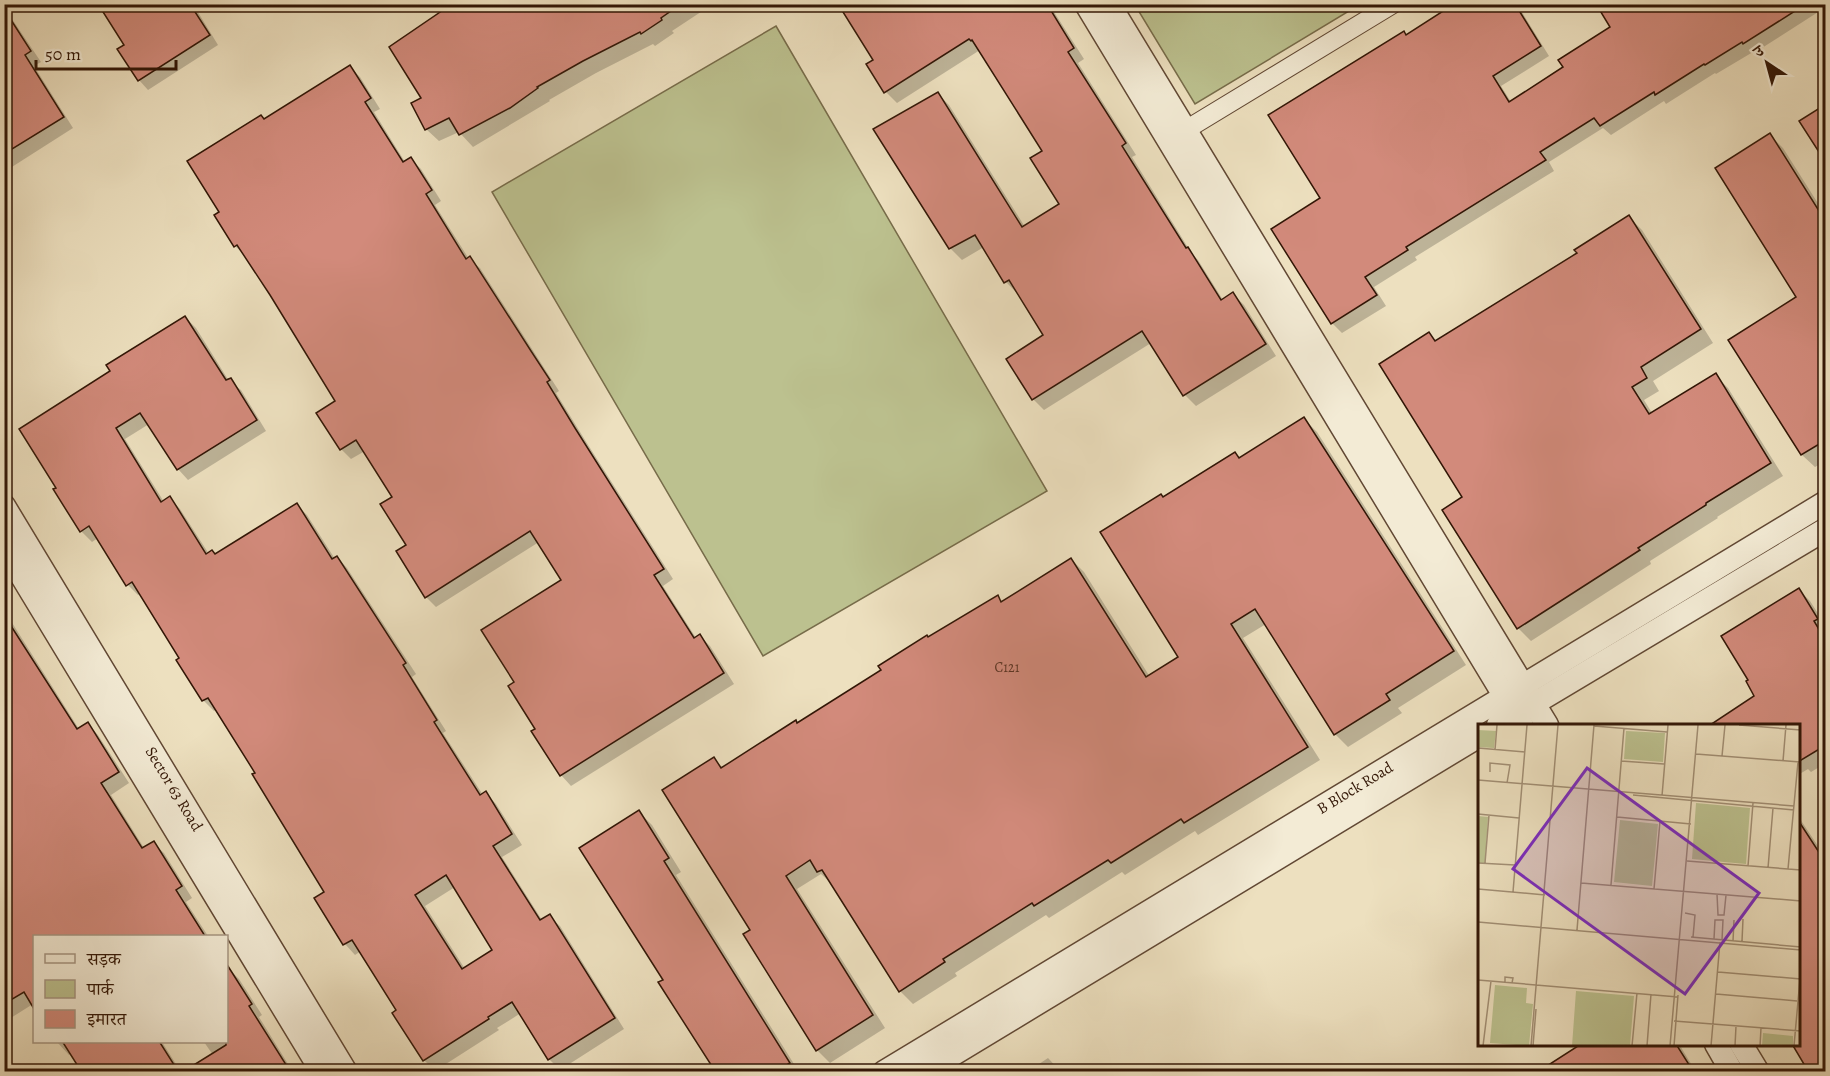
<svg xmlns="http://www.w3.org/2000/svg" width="1830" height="1076" font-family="Alegreya,'Noto Serif Devanagari',serif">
  <rect width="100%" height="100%" fill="#ede0bf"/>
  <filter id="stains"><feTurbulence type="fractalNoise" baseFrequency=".00333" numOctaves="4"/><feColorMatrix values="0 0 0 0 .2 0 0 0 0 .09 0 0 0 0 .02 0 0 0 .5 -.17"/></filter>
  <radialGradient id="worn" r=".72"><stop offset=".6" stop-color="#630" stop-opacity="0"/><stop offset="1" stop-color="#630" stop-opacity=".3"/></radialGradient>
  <!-- green -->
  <g fill="#bcc18f" stroke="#776c4a" stroke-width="1.5">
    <polygon points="1135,5 1359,5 1195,104"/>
    <polygon points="776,26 1047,491 763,656 492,192"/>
  </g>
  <!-- shadow -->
  <g fill="#0003" fill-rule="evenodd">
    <polygon points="100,4 193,4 218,45 148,90 139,80 126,45"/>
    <polygon points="452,4 713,4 672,31 674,33 655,46 653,44 596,73 549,100 550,101 473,147 459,132 439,141 426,129 423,99"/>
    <polygon points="840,4 1049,4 1084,59 1078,63 1136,155 1132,157 1192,254 1198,260 1223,300 1233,294 1244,305 1276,356 1196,406 1185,395 1151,343 1044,410 1033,399 1046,336 1018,292 1017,293 1006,282 984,247 962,260 951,249 875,129 938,94 949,105 1025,227 1061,204 1044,151 980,50 897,103 886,92 875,60"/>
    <polygon points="1456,4 1517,4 1549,56 1501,86 1511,102 1565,68 1612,28 1598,4 1826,4 1826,7 1754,53 1753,52 1716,74 1715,73 1666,104 1664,101 1611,135 1603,128 1549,162 1554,171 1415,257 1417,260 1374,287 1386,306 1342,333 1332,323 1322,198 1407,36"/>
    <polygon points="4,7 41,62 34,66 73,128 4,172"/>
    <polygon points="350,67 360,77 380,109 374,112 405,162 411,159 421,169 441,201 435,205 469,259 480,268 541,363 559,391 556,393 585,440 673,579 663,586 696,638 700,636 710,646 734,684 571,786 561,775 533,731 537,729 516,683 563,581 539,542 436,607 426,597 394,497 365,451 351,459 341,449 337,402 308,352 246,256 235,246 221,213 264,120"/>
    <polygon points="1770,135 1783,148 1826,216 1826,461 1815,467 1802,455 1731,341 1798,298"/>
    <polygon points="1629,217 1642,230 1713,343 1653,381 1659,391 1644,400 1652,413 1715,375 1728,388 1783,476 1717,517 1718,518 1650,561 1651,564 1531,641 1518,628 1464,497 1429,334 1437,342 1579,254"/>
    <path d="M185,317l11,11 33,53 12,9 25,41 -78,49 -10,-11 -29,-45 -24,15 39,63 6,-4 10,11 29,45 6,2 82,-51 10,10 28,44 2,-2 10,11 69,106 -4,3 34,54 -3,2 40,62 3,-2 10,11 26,41 -20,12 40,63 7,-4 11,10 64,103 -64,41 -11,-11 -28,-46 -24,15 2,2 -64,41 -11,-11 -26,-49 -37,-60 -6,4 -10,-11 -29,-45 10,-7 -69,-119 -40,-64 -3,2 -11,-11 -22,-41 -40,-65 -3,1 -10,-10 -30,-47 -6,4 -11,-11 -26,-41 57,-118zM455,887l39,63 -29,19 -40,-63z"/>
    <polygon points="1304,419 1317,432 1466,665 1398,708 1402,713 1348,747 1335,734 1266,624 1243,638 1320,760 1198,835 1195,831 1125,875 1122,872 1049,918 1046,915 955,973 957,976 913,1004 900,991 832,884 821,874 797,889 885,1028 830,1063 817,1050 752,930 714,759 723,768 883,671 928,638 997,597 1003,603 1071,559 1084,572 1150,677 1180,658 1163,499 1235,453 1241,459"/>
    <polygon points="1799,590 1810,601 1826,626 1824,633 1826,636 1826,763 1811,772 1808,769 1798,775 1798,725 1712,725 1756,697"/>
    <polygon points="4,610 79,729 88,724 98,735 129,783 111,795 144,848 153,843 164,853 192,898 186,902 208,936 34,936 34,1006 33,1004 6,1021 4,1019"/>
    <polygon points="639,812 652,825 681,872 676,875 799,1072 716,1072 661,983 665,980"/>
    <polygon points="1798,816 1826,858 1826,1072 1810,1072 1793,1044 1798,1044"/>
    <polygon points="228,968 239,979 262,1015 259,1017 293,1072 187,1072 213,1055 204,1042 226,1042"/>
    <polygon points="57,1042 162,1042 181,1072 83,1072 71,1053 69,1055"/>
    <polygon points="1590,1044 1679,1044 1696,1072 1540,1072 1579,1048"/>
    <polygon points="1048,1058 1061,1072 1027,1072"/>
  </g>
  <!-- building -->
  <g fill="#d28a7b" stroke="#321606" stroke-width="1.5" fill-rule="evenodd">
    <polygon points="98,4 190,4 210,35 138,81 117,49 124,45"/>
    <polygon points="452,4 681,4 661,18 662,20 641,34 640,32 583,61 537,87 538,88 510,108 459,135 449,118 425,130 411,103 421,98 389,47"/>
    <polygon points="838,4 1047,4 1074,48 1068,52 1126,143 1122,146 1186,248 1188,247 1221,300 1233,292 1266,344 1183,396 1142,331 1032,400 1006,359 1043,335 1009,280 1004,283 975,235 949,249 873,129 938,92 1022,227 1059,204 1030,158 1042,151 972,40 971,41 969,39 884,93 866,64 873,60"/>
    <polygon points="1454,4 1515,4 1541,46 1493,76 1509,102 1563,67 1558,60 1610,27 1596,4 1806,4 1743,44 1742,42 1705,65 1704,64 1655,95 1654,92 1600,126 1594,118 1540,152 1546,160 1406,247 1408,250 1365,277 1377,295 1331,324 1271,229 1320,198 1268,115 1404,31 1406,35"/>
    <polygon points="4,9 31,51 25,55 64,117 4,154"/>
    <polygon points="350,65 371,98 365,102 403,162 411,157 432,190 426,194 466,259 470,256 531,351 550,380 547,382 575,428 664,569 654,575 694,638 700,634 724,673 560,776 531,731 535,729 508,686 514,682 481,630 561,580 530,531 425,598 396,551 406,545 380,504 392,497 356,440 340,450 316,413 335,401 270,295 237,245 234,247 214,215 219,212 187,161 261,115 264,119"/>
    <polygon points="1826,104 1826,163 1799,121"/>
    <polygon points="1770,133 1826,222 1826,440 1801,455 1728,340 1796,297 1715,168"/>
    <polygon points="1629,215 1701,329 1641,367 1647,378 1632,387 1649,414 1716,373 1771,463 1706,503 1706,505 1638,548 1640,550 1517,629 1442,510 1462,497 1379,364 1429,332 1435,341 1577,253 1574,250"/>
    <path d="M185,316l41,64 5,-2 26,42 -80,50 -37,-57 -24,15 45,74 9,-6 36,58 6,-4 3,4 82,-51 35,56 5,-3 69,107 -3,2 34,55 -3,2 46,73 6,-4 26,43 -19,12 47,74 10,-6 65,104 -67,42 -36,-58 -24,15 1,2 -66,42 -31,-48 4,-3 -44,-70 -9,5 -29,-47 10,-6 -72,-118 3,-1 -47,-75 -6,3 -26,-41 3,-2 -47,-76 -6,4 -37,-60 -9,6 -27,-43 3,-1 -37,-59 91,-58 -4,-6zM446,875l46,75 -30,19 -47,-74z"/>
    <polygon points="1304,417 1454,651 1386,694 1390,700 1334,735 1255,609 1231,624 1308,747 1184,823 1181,819 1111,863 1108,860 1034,906 1032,903 943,959 945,962 899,992 822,870 817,872 810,860 786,876 873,1015 816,1051 743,934 750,930 662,790 714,757 721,768 796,720 797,723 881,670 878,666 927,635 928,637 998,595 1001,602 1071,558 1146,677 1178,657 1100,532 1161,494 1163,497 1235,452 1239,458"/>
    <polygon points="1799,588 1818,619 1814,621 1826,641 1826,745 1798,762 1798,725 1710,725 1754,696 1746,681 1748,680 1721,636"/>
    <polygon points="4,615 77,729 88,722 119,772 101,783 142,848 154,841 182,886 176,890 205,936 34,936 34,1009 24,992 4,1004"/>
    <polygon points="639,810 669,858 664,861 790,1063 776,1071 715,1071 658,982 663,980 579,848"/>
    <polygon points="1798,820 1826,863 1826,1071 1808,1071 1792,1044 1798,1044"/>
    <polygon points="226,963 252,1004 249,1006 290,1071 184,1071 226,1045"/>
    <polygon points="62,1041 159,1041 178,1071 81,1071"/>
    <polygon points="1581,1044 1676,1044 1693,1071 1539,1071"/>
  </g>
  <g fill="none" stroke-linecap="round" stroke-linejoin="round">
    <defs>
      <polyline id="minor" points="1174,137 1393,4"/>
      <g id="tertiary">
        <polyline points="1086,4 1522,725"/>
        <polyline points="1109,4 1547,725"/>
        <path id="s1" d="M4,506l342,566"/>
        <polyline points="4,547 322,1072"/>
        <polyline points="1498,725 1826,529"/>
        <polyline points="1716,1044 1732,1072"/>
        <polyline points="1741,1044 1758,1072"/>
        <path id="s2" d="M884,1072l942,-570"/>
        <polyline points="924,1072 1479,736"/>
      </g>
    </defs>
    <!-- minor casing -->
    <use href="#minor" stroke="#614834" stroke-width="20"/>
    <!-- tertiary casing -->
    <use href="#tertiary" stroke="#614834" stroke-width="25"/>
    <!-- minor -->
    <use href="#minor" stroke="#f3ebd5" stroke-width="18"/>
    <!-- tertiary -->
    <use href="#tertiary" stroke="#f3ebd5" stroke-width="22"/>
  </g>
  <g text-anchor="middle" stroke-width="4.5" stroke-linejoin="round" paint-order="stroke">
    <!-- number labels -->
    <g font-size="14" fill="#5a3323">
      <text x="1007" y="672">C121</text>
    </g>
    <!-- street labels -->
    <g font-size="16" fill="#321606" stroke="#f3ebd5">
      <text dy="6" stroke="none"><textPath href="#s2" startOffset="550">B Block Road</textPath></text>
      <text dy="6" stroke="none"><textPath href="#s1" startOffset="330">Sector 63 Road</textPath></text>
    </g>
  </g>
  <!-- overview -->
  <g transform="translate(1478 724)">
    <rect width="322" height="322" fill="#ede0bf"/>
    <path d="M0,6l18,1 -2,17 -16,-1zM148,7l39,2 -2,29 -39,-3zM218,79l54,5 -4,56 -54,-5zM0,92l10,1 -3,46h-7zM142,96l38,4 -6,62 -38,-4zM17,261l32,3 -1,15 7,1 -4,42 -39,-3zM98,267l58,5 -4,50h-58zM285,309l30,3v10h-31z" fill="#bcc18f"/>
    <path fill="none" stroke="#a28f75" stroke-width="1.5" d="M261,1l62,5M116,2l73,6M0,24l47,4M17,26l2,-25M218,30l104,8M244,32l3,-31M143,37l43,3M305,37l3,-36M12,48v-9l20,2 -3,18M0,56l316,26M155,71l161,15M184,72l6,-71M0,90l41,4M139,93l74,7M209,137l114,9M0,139l37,2M7,139l4,-48M270,142l5,-63M290,144l5,-60M310,145l10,-107M103,159l220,18M133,161l13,-157M0,165l67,6M176,165l6,-68M35,168l14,-167M239,170l1,21h6l2,-20M207,189l10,2 -2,22M0,198l323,28M99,206l17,-205M213,213l110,10M236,215l1,-19h8l-1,20M255,217l1,-21M264,217l1,-22M240,248l83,7M0,256l200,17M27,258v-5l8,1 -1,5M238,270l81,7M196,297l127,10M5,322l8,-65M53,322l27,-321M55,322l3,-37M154,322l5,-53M169,322l4,-52M192,322l28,-321M196,322l4,-51M233,322l9,-104M257,322l1,-20M282,322l1,-18M316,322l6,-67"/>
    <path fill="#7b2cbf" fill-opacity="0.15" stroke="#7b2cbf" stroke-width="3" d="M109,44l172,125 -74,101 -172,-125z"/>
    <rect width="322" height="322" fill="none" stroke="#321606" stroke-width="3"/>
  </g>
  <!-- margin -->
  <rect width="1830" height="1076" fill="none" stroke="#ede0bf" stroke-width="24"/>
  <rect x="6" y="6" width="1818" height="1064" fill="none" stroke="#321606" stroke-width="3"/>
  <rect x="12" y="12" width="1806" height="1052" fill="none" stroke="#321606" stroke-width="1.5"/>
  <!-- legend -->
  <rect x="33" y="935" width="195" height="108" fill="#f3ebd5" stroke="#a69682" stroke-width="1.5"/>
  <rect x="45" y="954" width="30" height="9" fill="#f3ebd5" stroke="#a69682" stroke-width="1.5"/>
  <text x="87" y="965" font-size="18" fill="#321606">सड़क</text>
  <rect x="45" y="980" width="30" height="18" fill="#bcc18f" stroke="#a69682" stroke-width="1.5"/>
  <text x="87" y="995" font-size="18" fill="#321606">पार्क</text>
  <rect x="45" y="1010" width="30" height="18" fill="#d28a7b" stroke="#a69682" stroke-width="1.5"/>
  <text x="87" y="1025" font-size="18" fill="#321606">इमारत</text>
  <!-- north arrow -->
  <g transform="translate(1767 63) rotate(324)" stroke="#f3ebd5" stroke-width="4.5" paint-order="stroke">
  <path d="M0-4.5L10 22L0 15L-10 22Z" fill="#321606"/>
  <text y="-9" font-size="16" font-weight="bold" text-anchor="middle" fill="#321606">उ</text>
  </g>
  <!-- scale -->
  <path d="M36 60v9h140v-9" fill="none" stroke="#321606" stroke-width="3"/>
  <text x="45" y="60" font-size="18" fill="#321606" stroke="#f3ebd5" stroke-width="4.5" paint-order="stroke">50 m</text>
  <rect width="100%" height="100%" filter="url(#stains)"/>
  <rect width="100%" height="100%" fill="url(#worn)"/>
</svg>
